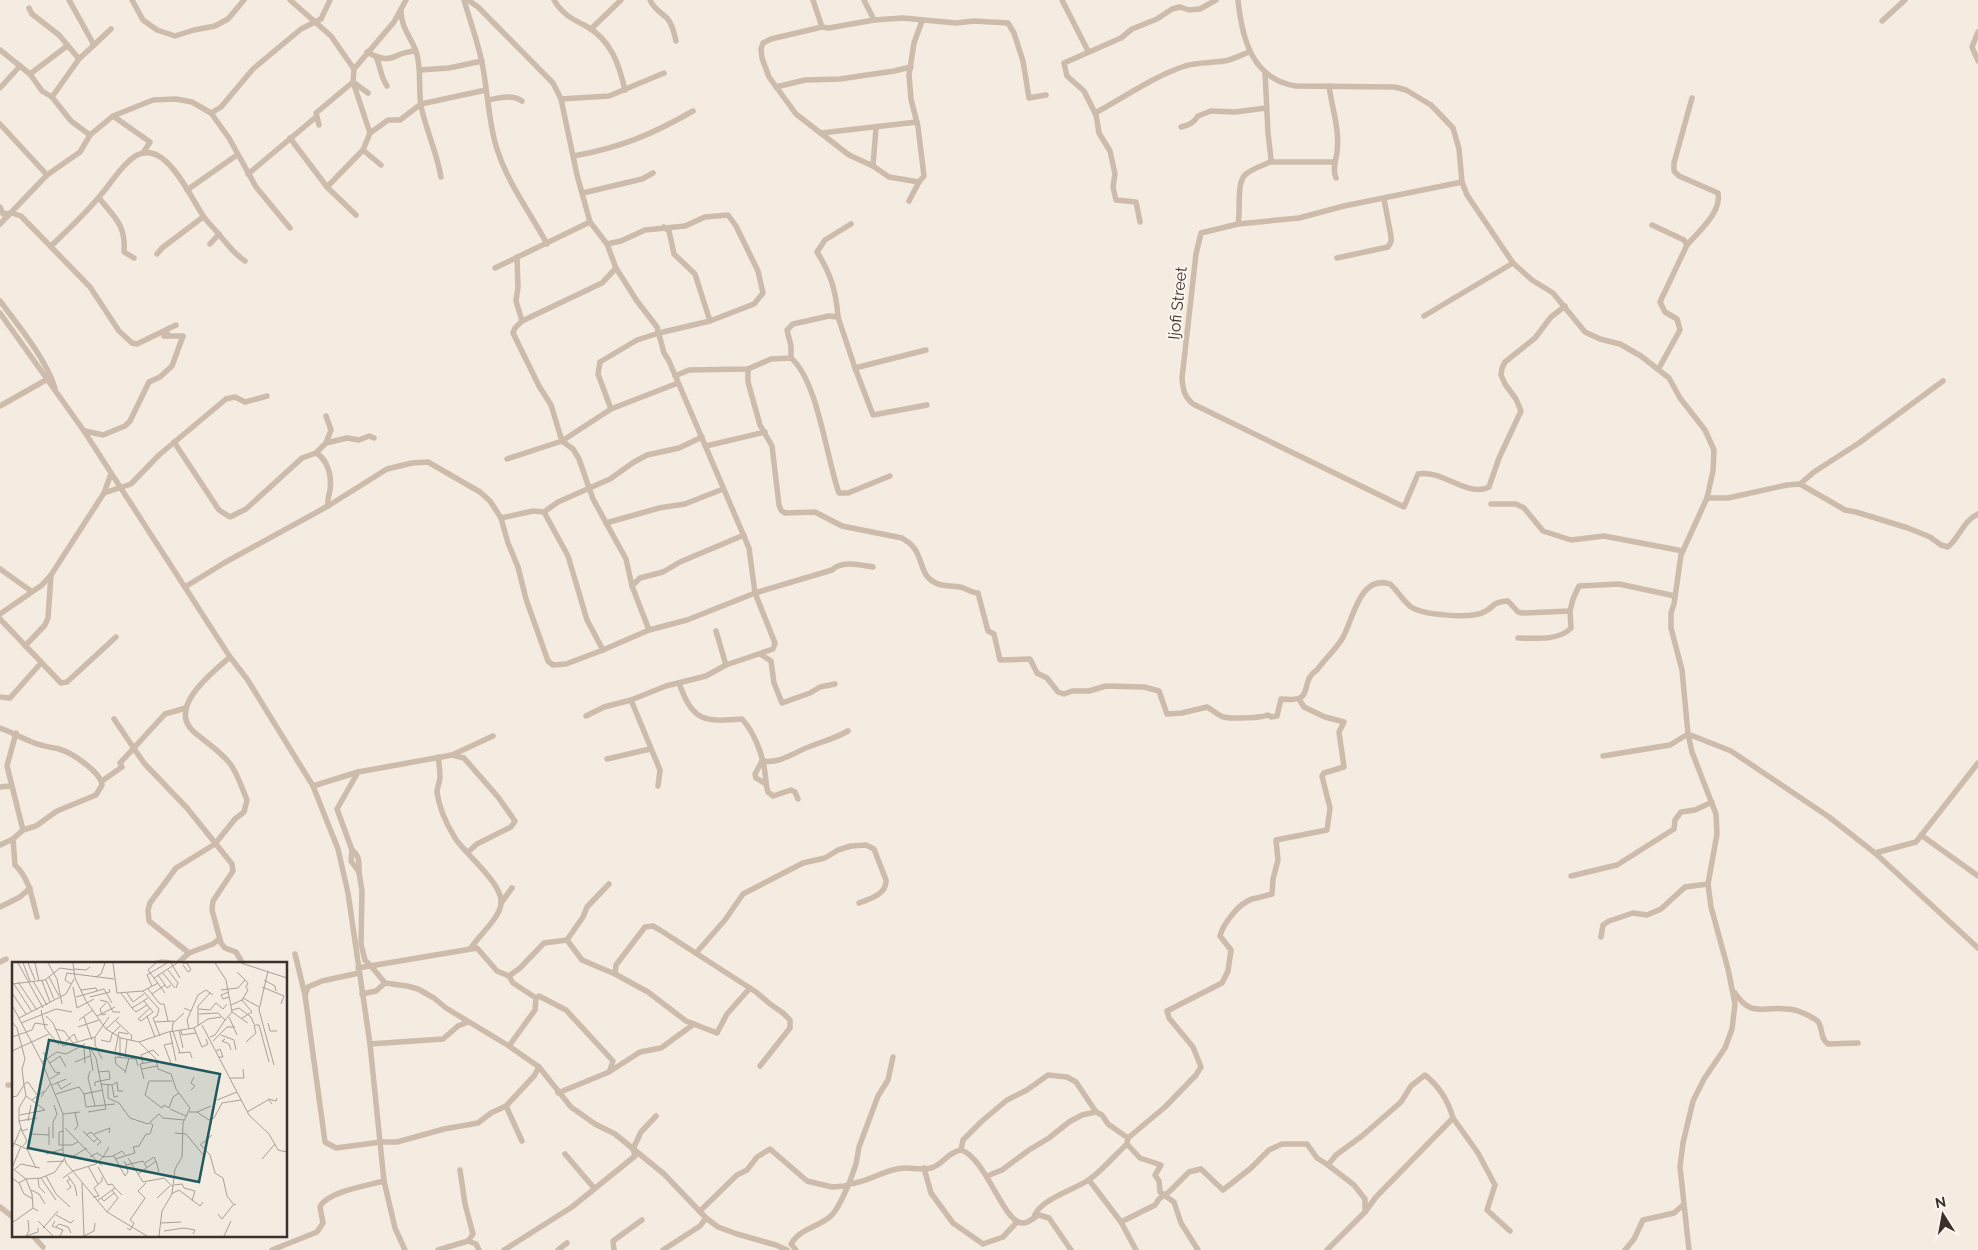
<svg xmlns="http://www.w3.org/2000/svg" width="1978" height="1250" font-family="Raleway,sans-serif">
  <rect width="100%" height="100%" fill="#f4ebe1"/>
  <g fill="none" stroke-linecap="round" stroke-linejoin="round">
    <!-- minor -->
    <g stroke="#cdbbac" stroke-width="5.5">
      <polyline points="69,0 94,45 111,29"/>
      <polyline points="132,0 143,20 157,30 175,36 194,30 215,26 228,19 244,0"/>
      <polyline points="290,0 331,36 354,69"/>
      <path d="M464,0c6,21 14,42 18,63 6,28 6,58 15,86 11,35 33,63 50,95"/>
      <polyline points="468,0 478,7 553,83 561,99 577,175 590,222 607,244 616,268 637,301 657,327 664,353 669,361 749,548 755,593 775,643 773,649 726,665 706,676 666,686 631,700 604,707 586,716"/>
      <path d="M554,0c8,14 18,19 32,26 25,14 33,38 39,64"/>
      <path d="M650,0c4,9 10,12 17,18 6,7 7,15 9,23"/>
      <polyline points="813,0 822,27"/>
      <polyline points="864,0 874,20"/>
      <polyline points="1062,0 1088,51"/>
      <path d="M1238,0c4,39 14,79 58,86l99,1 11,3 25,15 22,23 6,21 3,33 5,13 46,68 19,17 21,13 32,39 15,7 20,5 21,12 28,22 11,20 25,32 9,20 -1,21 -6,27 -26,57 -7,49 -3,9v15l11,42 6,64 4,18 24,62 1,20 -9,50 3,23 17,62 7,35 -3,25 -7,19 -21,31 -11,22 -10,42 -3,24 9,83"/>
      <polyline points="29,8 32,14 59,35 79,59"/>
      <path d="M401,12c0,14 10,26 15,39 6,18 2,37 5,55 5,24 16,47 20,71"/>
      <polyline points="1882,21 1905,0"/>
      <polyline points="591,29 621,0"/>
      <polyline points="1978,32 1972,47 1978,61"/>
      <polyline points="0,50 30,74 42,91 52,97 71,121 90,135"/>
      <path d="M367,52c27,15 25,0 48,-1"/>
      <path d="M376,57c5,10 4,19 11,29"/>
      <polyline points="420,70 449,68 482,61"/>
      <polyline points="30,74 67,46"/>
      <path d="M1329,86c3,22 11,44 8,66 -1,8 -5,18 -1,26"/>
      <polyline points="776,87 805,80 840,79 894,71 911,67"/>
      <polyline points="0,88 20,66"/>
      <polyline points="368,93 353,82 354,69 394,22 406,0"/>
      <polyline points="52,97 79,59 94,45"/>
      <polyline points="561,99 609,96 664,73"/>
      <path d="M488,100c11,-2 24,-6 34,1"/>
      <polyline points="211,113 221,107 253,69 301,29 321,19 330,0"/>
      <path d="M1095,113c30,-16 57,-36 90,-47 13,-4 26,-3 39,-5 8,-1 17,-6 25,-9"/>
      <polyline points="113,116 150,142 143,153"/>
      <polyline points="0,124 47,175"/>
      <polyline points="319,125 316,113 353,82 370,133 363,150 327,187"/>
      <path d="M1181,127c8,-2 13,-4 17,-11l13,-5 24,1 31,-4"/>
      <polyline points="370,133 388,120 400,120 421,104 486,90"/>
      <polyline points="821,133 917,122"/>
      <polyline points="290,138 327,187 356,215"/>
      <polyline points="363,150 381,165"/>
      <path d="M574,156c48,-9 77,-21 119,-45"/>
      <polyline points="1270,162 1334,162"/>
      <polyline points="873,166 876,128"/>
      <polyline points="248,174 316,117"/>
      <polyline points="919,182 889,177 873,166 849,155 796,114 769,77 762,58 761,49 763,43 771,39 822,27 829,28 874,20 903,18 956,23 974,21 1008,23 1014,33 1023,61 1029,98 1046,95"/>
      <path d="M1462,182l-118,24 -45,12 -61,6 -37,9 -5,21 -14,124c1,12 2,18 11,26l211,103 14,-33c24,-5 50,24 71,13l10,-29 22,-47 -5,-12 -11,-15 -4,-9 1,-7 3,-6 30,-24 16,-21 14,-11"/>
      <polyline points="187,190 237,155"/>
      <polyline points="583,193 642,179 653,173"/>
      <path d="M99,198c16,20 27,27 25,54l10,6"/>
      <polyline points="909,201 919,182 924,176 918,127 911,99 909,75 914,43 922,21"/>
      <polyline points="0,207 3,214 12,213 21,216 90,287 119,331 132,343 137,344 176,325"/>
      <polyline points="1140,222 1136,202 1116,200 1113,187 1115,174 1110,151 1099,133 1096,115 1084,91 1067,76 1064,63 1121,38 1132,29 1157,19 1172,9 1180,7 1189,10 1200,9 1216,0"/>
      <polyline points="0,224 47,175 80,152 90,135 113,116 153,100 176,99 192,102 211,113 229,138 256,187 290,228"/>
      <path d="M1238,224c3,-13 -2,-40 7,-49 6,-6 17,-9 25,-13l1,-3 -3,-26 -3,-61"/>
      <polyline points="1652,225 1684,240 1687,245 1660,302 1665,312 1677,319 1680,330 1659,368"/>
      <polyline points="664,227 669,231 674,254 695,274 710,321"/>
      <polyline points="210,244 219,234"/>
      <polyline points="607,244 621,241 645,230 685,226 705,217 728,215 736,226 758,271 763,293 754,304 710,321 659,333 637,340 600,362 598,374 611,409"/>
      <path d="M1687,245c12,-14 35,-33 31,-52l-39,-17 -5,-5v-8l18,-65"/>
      <path d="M51,246c17,-16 33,-31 48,-49 10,-11 18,-25 29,-35 34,-34 61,34 76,55 5,7 12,13 17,20 9,10 12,16 24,24"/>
      <polyline points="157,254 162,248 203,217"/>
      <polyline points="517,257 518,287 516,301 522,321"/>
      <polyline points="1337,258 1388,247 1391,242 1391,236 1384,199"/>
      <polyline points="495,268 590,222"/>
      <polyline points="616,268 602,283 522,321 515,328 513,333 539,386 551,405 562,441 573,449 579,459 593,499 626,559 632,586 649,630"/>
      <path d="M0,301c18,24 46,58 55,87"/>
      <polyline points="0,313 84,431 230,657 247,679 313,786 338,849 348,893 370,1044 384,1181 395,1228 405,1250"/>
      <polyline points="1424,316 1513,263"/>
      <path d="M838,317c-2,-26 -7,-43 -21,-65l8,-12 26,-16"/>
      <polyline points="791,358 791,346 787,330 793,324 829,316 838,317 855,368 873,415 927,405"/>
      <polyline points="855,368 926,350"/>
      <path d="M748,369v13l12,43 12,21 7,59 2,5 4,3 30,-1 27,14 60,12c4,3 9,5 12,10 9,11 6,28 22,35 7,4 16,2 24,4 6,1 11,6 18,6l10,38 6,3 6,26 30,-1 7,14 10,5 11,14 6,2 8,-3h17l17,-5 38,1 15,4 8,23 15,-1 25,-6c6,3 12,9 17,10 7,2 38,1 44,-2l3,2 6,-1 4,-17c37,4 16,-16 36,-29 8,-11 18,-20 25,-31 11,-18 17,-65 48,-55 8,7 13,17 21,23 12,8 60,12 73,5 11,-5 7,-10 24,-11l10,11 4,1 48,-2 3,-12 6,-13 40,-2 56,12"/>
      <path d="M675,376l14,-6 59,-1 23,-10 20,-1c27,23 35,99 48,135h9l42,-17"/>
      <polyline points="0,406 46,380"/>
      <polyline points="85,431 103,435 125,426 130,421 149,382 160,377 172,366 183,336 164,336 167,333"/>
      <polyline points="174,442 219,510 230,517 246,509 302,458 316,453 326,443 331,430 326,416"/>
      <polyline points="326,443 347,438 359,440 369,436 374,438"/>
      <polyline points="706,446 765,432"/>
      <path d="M316,453c12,7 16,23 14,37 -1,6 -3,9 -2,16"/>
      <polyline points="507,459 562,441 611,409 678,383"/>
      <path d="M1800,484l45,26 11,2 52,16 22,9 11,8 7,2c12,-10 15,-26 30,-33"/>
      <polyline points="104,493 131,484 159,455 226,399 235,397 245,402 267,396"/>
      <polyline points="1707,498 1728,498 1787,485 1800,484 1814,472 1859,443 1943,381"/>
      <polyline points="1491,504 1516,504 1524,508 1543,531 1571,540 1604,536 1683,551"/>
      <polyline points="544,512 568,556 587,620 603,650"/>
      <polyline points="501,518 533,511 544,512 558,502 610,479 634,462 647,455 679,448 702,437"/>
      <polyline points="606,523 659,508 685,504 723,489"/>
      <polyline points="0,569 31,591"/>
      <polyline points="632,586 640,578 663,572 680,562 744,535"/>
      <path d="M185,587l39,-24 104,-57 59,-37 25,-6 16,-1 52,30 10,9 11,17 7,25 10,24 8,32 22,62 5,4 13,-1 37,-14 46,-20 38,-10 68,-27 77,-23c10,-10 28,-5 41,-3"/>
      <polyline points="0,614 42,585 51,575 104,493 111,474"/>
      <polyline points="0,619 61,683 67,682 116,637"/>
      <polyline points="716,631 726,665"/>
      <path d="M1518,638c17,0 41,3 53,-10l-1,-17"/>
      <polyline points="25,646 45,625 48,618 51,575"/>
      <polyline points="760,654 771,661 774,683 782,703 810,693 820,687 835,684"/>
      <path d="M679,683c14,39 25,39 63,36 12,13 21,36 23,54 1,7 1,13 3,19l5,4 18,-6 4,2 3,7"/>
      <polyline points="0,697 10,698 41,663"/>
      <polyline points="631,700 660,770 658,786"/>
      <polyline points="114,719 144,763 187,808 232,864 233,871 213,901 212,910 221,943 225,948 236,952 243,964"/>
      <path d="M0,728c12,4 21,10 32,14 9,4 18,5 27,7 12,3 42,23 43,36l-6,10 -39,16 -21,15 -13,4 -10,9 -13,6"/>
      <polyline points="16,733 7,766 23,830"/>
      <polyline points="452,755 464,758 498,797 515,821 511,827 477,844 468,852"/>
      <polyline points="1603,756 1670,745 1688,734 1731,751 1829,817 1875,853 1978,948"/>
      <path d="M438,757c1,6 2,13 2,20 0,5 -3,10 -3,15 2,16 10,33 18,46 10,16 49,46 46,66 -2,15 -22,31 -30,44"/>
      <polyline points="607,759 650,749"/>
      <path d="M762,761c19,3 32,-9 49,-15 13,-5 25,-8 37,-15"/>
      <polyline points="762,761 755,774 756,778 766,784"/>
      <polyline points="358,772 337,809 352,850 351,861 359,872 362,891 361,944 365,960 371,966 385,983 407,986 418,989 434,998 446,1008 509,1046 539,1067 571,1107 595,1124 615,1134 664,1174 706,1218 718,1227 737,1234 776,1245 787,1250"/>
      <polyline points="102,781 122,767 120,763 165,714 186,708"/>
      <polyline points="313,786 358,772 452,755 493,736"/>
      <polyline points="0,787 11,786"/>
      <polyline points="1921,835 1978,876"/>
      <path d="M13,839l2,26c15,14 17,34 22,52"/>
      <path d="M352,850c8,6 7,13 7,22"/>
      <polyline points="1875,853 1916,842 1978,763"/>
      <polyline points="1571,876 1617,865 1674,829 1675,820 1681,812 1695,810 1712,802"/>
      <polyline points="501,903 512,888"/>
      <polyline points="0,907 20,897 30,888"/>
      <polyline points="1601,937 1603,925 1609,921 1633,913 1647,915 1661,909 1685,887 1708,884"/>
      <polyline points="567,940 582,960 615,974 648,992 686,1021 717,1033 727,1014 750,988"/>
      <polyline points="567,940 583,917 587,907 609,884"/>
      <path d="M189,953l-40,-32 -1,-11 2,-7 26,-35 39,-24 20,-25 9,-7 3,-12c-5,-12 -9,-25 -16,-35 -10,-14 -26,-23 -38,-34 -26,-24 21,-60 37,-74"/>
      <path d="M696,953l29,-33 18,-26 60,-31 22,-5 13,-8 13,-4 15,-1 8,4 12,31c1,14 -16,19 -27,23"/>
      <polyline points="295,954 305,995"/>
      <polyline points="0,962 6,959"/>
      <polyline points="154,964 162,962 177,964 189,953 213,944 219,939"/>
      <polyline points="358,968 477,948 497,971 509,976 513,983 536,998 535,1010 509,1046"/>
      <polyline points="359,973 322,981 308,987 305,995 325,1142 336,1148 381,1142 397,1142 444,1129 478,1123 491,1113 506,1106 534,1076 539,1067"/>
      <polyline points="615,974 616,965 645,927 653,926 660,930 756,992 770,1004 783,1013 790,1020 790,1028 760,1066"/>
      <polyline points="509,976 520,968 544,943 567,940"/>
      <path d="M1735,993c16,25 28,13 52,16 8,0 19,5 26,9 12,5 5,19 15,26l30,-1"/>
      <polyline points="362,994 376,991 385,983"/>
      <polyline points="536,998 539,996 566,1010 613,1061 610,1070"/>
      <polyline points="370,1044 443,1039 458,1026 468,1022"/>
      <polyline points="8,1085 14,1085"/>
      <polyline points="558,1093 609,1072 640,1052 661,1048 694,1024"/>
      <polyline points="506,1106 522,1141"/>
      <polyline points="1128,1138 1127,1144 1140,1158 1161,1165 1155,1175 1159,1181 1160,1192 1174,1202 1181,1223 1198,1250"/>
      <polyline points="961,1150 963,1140 982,1121 1007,1100 1027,1090 1048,1075 1067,1077 1076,1082 1096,1112"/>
      <polyline points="565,1154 594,1188"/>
      <path d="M1328,1165l8,-10 26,-19 39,-34 10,-16 14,-11c15,12 23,25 28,43"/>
      <polyline points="924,1168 931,1193 953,1223 983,1244 1003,1237 1017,1222"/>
      <polyline points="460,1170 465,1204 473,1234 468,1241"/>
      <path d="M987,1176l15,-6 27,-20 20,-12 20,-16 13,-7 14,-3 6,3 6,9 20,14 37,-31 31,-32 5,-8 -8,-20 -24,-29 -2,-7 55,-28 6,-12 3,-21 -11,-14c3,-12 19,-33 32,-37 6,-1 13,-3 20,-5l1,-15 5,-19 -2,-20 51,-10 3,-22 -8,-32 2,-3 20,-6 -5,-35 5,-10 -19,-5 -21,-10 -5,-8"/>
      <polyline points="1089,1180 1121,1222 1155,1205 1159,1199 1170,1191 1189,1172 1201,1169 1223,1190 1251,1168 1269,1150 1282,1144 1307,1144 1317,1158 1328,1165 1354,1185 1365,1199 1365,1212"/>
      <polyline points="0,1207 14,1218"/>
      <polyline points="700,1211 737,1175 747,1170 757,1157 770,1149 807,1181 832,1187 845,1186 849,1184 856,1164 859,1147 878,1096 888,1080 893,1057"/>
      <path d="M1034,1217c5,-17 39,-27 53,-36 12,-7 29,-27 40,-37"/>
      <polyline points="1121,1222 1136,1250"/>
      <polyline points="33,1236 43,1247"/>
      <path d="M272,1250l45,-18 6,-9 -3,-16c6,-15 49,-22 64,-26"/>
      <polyline points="438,1250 468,1241 476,1244 479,1250"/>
      <polyline points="504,1250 572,1207 635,1156 633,1149 641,1132 656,1116"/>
      <polyline points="558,1250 567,1243"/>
      <polyline points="614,1250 613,1241 642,1220"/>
      <polyline points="663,1250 700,1226 706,1218"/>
      <path d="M796,1250l-5,-6c9,-16 29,-17 41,-29 8,-9 12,-21 17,-31 17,-1 31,-12 48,-15 11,-3 23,2 34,-1 13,-4 15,-15 30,-18 25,8 42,72 61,73 6,1 12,-6 17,-8l10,3 22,32"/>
      <polyline points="1327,1250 1365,1212 1376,1197 1453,1118 1478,1153 1495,1185 1487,1210 1510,1231"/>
      <polyline points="1625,1250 1634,1239 1643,1220 1674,1213 1683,1205"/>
    </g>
  </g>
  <g text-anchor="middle" stroke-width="4" stroke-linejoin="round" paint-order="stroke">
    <!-- street labels -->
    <g font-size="16" fill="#3b302b" stroke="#fbf5ee">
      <text transform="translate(1177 303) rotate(-84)" y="6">Ijofi Street</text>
    </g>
  </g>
  <!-- overview -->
  <g transform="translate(12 962)">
    <rect width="275" height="275" fill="#f4ebe1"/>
    <path fill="none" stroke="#aaa098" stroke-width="1" d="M6,1l25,45M11,1l7,18M16,1l7,17M23,1l4,18M36,1l9,16 5,25M61,1l2,15 11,23 20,28 15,9 18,4 29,-10 26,-4 14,-9 13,-2M101,1l4,30 26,-2 15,-8M144,1l-8,7 17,23M159,1l9,15M170,1h5l4,7 -3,2 -5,-7M229,1l46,15M62,7l12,1 4,-3M156,8l10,13 -2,5M256,9l-9,39 15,55M151,11l12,15M146,13l9,13 4,-3M37,15l10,19M84,15l5,-3 4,-11M142,16l23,-15M34,18l8,19M252,18l11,6 1,5M21,19l14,24M30,19l8,21M6,20l19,28M0,22l33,-4 15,-12 14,2M2,22l18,28M59,22l-6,-4 2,-7 47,6M140,24l-5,-11 20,-12M61,25l4,21 17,-9M250,25l22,9 -3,8M136,27l12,15h4l4,17M69,28l15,-2 1,3M209,28l17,-2 7,-8M131,29l16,18 -2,7 -4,2 7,18M217,30l-8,3 2,4 6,-2M0,31l14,21M109,31l11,15 16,-10M115,31l6,9 11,-8M140,32l13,-9M64,35l28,-8 8,14M78,35l20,-5 -1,-3M231,36l16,9M88,38l8,2 5,10h7M230,38l10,12 -10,6M132,39l9,11 -12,9 -3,-2 12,-11M94,41l-6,6 2,6 4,-1M0,43l30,57 21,52v39l3,10 41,49 40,24M219,43l11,-5 6,-10 -2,-3 2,-4 -11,-11M120,46l4,4 11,-7M172,46l7,3 -4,9 2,9M187,47l11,1 6,-7 7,6 4,-5M29,48l4,18 14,17M220,48l7,-2 12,9 3,7M179,49l7,-16 8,-5 7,5M220,50l16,11M187,52l19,-1 7,7 7,-8 -6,-32 -11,-17M34,54l7,7 10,23 32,-9M85,54l18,-9M135,54l8,21M72,55l8,23M217,55l8,18M7,56l47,-24 8,-15M67,58l14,-10M104,59l16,15 -1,4M0,60l5,6 8,31 -3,10 2,16 -7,11 -5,1M143,60l19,-1M9,61l35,-14 16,3M256,61l2,8h7M190,63l47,90 20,19 9,16 9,2M247,63l10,37M186,64v-20l12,-13M66,65l21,-7M182,66l8,19 6,-3 -2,-5M43,67l9,2 9,12M94,67l13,-12M167,68l4,18M169,68l1,5 14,-2M160,69l1,-8 11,-10M161,69l7,22M158,70l6,29M209,73l13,5 2,10M0,75l20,-7 3,-7 13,2M198,75l5,-2 10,-15M213,77l-3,2 7,3 2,6M89,78l9,2 2,-8 8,-8M54,79l8,-7 3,7M201,79l14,-14h8M127,80l17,17 2,10 13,5 5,15 14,19 -7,15 -1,34 -7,12 -3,25 -10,17 -3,25M234,80l10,-9 -2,-8h5M77,84l4,25M72,86l1,15M0,89l37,-17M204,89l4,-2 3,8h-5M31,90l12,20 5,1 -10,6M103,90l4,-20 9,2M166,91l12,-1 2,6M108,95v-19M113,95l2,-17M90,97l-7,-14v-8l14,-20M30,100l15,-10 9,2 19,-10M63,100l15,-6M38,101l10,-7 6,11M131,101l-2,-8 12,-5 6,6M159,101l-7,-18 9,-2M130,107l15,-3M78,109l-2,7 7,28M114,110l-10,-8 -1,-7 21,2 2,7M113,111l4,-15M218,116h14l-1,-9M132,117l-4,-15 16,-3M160,119h-23l-4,14 17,13 2,-3 5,3 4,-11 6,-4M45,120l4,7 10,-6M12,122l4,-2 9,13M89,122l11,1 2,12 4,-1M12,123l2,11 -7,12v13l3,10 6,-2M40,123l14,-6M96,123v13l11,5 11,15 18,6 11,-10 4,4 21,2M100,123l5,-3 1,9h5M83,124v-4l15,-3 -1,-8 -11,1M179,128l4,-4 -4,-3 3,-6M44,132l23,-7 5,7 2,13 29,-3M72,132l19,-4M29,135l10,-14M20,138l12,-9M205,138l20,-8M260,142l-4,-5 8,2 1,-3M158,147l16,7M76,150l18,-3 -10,-51 -6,-10M177,150h8l14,-6M185,150l12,8 5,-2 8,-15 19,-3M235,150l21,-12M51,152l17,-2M8,153l25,-5 -19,-14M7,159l18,-3M16,159l3,-16M37,165v18M53,166l37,38M62,168l4,-4 -3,-13M10,169l5,10 -4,5M52,169l-5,1v13h13l6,-3M71,169l11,11 4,-4M163,171l11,1 19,23M20,172l17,1M82,172l16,-6 -1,5M74,173l5,-3 10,10 -4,3M41,176v-16l4,-8 -3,-9M1,181l14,6 9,19M188,183l12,-10M189,183l9,10 5,18 8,5 4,18 7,9 2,-1M0,187l9,-21M34,192l17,-5M101,194l9,-5 3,4M78,195l7,-4 6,4 6,-10M58,196l17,-10M116,196l15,24 21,-4 9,9M103,197l20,-6 -2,-6 6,-1 7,-12h4l3,-9 -3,-2M250,197l13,-15M112,199l2,4 17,-4 4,7M35,200l17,-1M133,201l9,-6 2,4M76,204l10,18M86,205l10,18 4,-1 3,4M0,206l14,11 15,-1 14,-6 9,-13M0,206l9,-22M3,207l6,-5 19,4M126,212l18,-13 3,11M34,214l10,18 14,13M56,214l7,10 2,10M0,216l7,5 7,-4 6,15 1,14 5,3M26,216l1,9 6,6M29,216l15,22M51,216l10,-7 23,-7 7,-7 11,-1 11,20 3,-4 -2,-7M7,221l5,11 9,5M70,221l2,53M162,223l8,-1 2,4 11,3 -3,10M19,228l8,4 6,10M55,228l4,-3 -4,-6 3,-2M159,232l8,-4 21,16 3,-4M81,235l6,-1 -5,-8 8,-7v-4M89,236l3,3 10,-8M145,236l13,-12M85,239l18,-13 7,7M95,250l11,-14 -6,-8M206,252l4,5 11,-14M44,253l15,8 3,-3M26,259l15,15M43,259l-3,5 11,4 -3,6M0,261l21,-15M148,261l21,-1M44,265l3,-3 9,3 3,6M31,266l15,-17M115,266l3,2 2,-3 2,-4 -4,-3 15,-22 -7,-7 8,-8M152,269l20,-3 11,2 -2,4M14,274l3,-5 -1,-11M14,274l12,-4v-4M72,274l10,-5 1,-8M212,274l7,-15"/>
    <path fill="#1f5a5e" fill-opacity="0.15" stroke="#1f5a5e" stroke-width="2.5" d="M37,78l171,34 -21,108 -171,-34z"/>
    <rect width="275" height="275" fill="none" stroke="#3b302b" stroke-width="2.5"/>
  </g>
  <!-- north arrow -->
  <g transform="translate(1943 1215) rotate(349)" stroke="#fbf5ee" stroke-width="4" paint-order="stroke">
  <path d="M0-4L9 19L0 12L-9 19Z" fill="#3b302b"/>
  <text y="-8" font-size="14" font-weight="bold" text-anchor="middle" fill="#3b302b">N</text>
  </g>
</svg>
